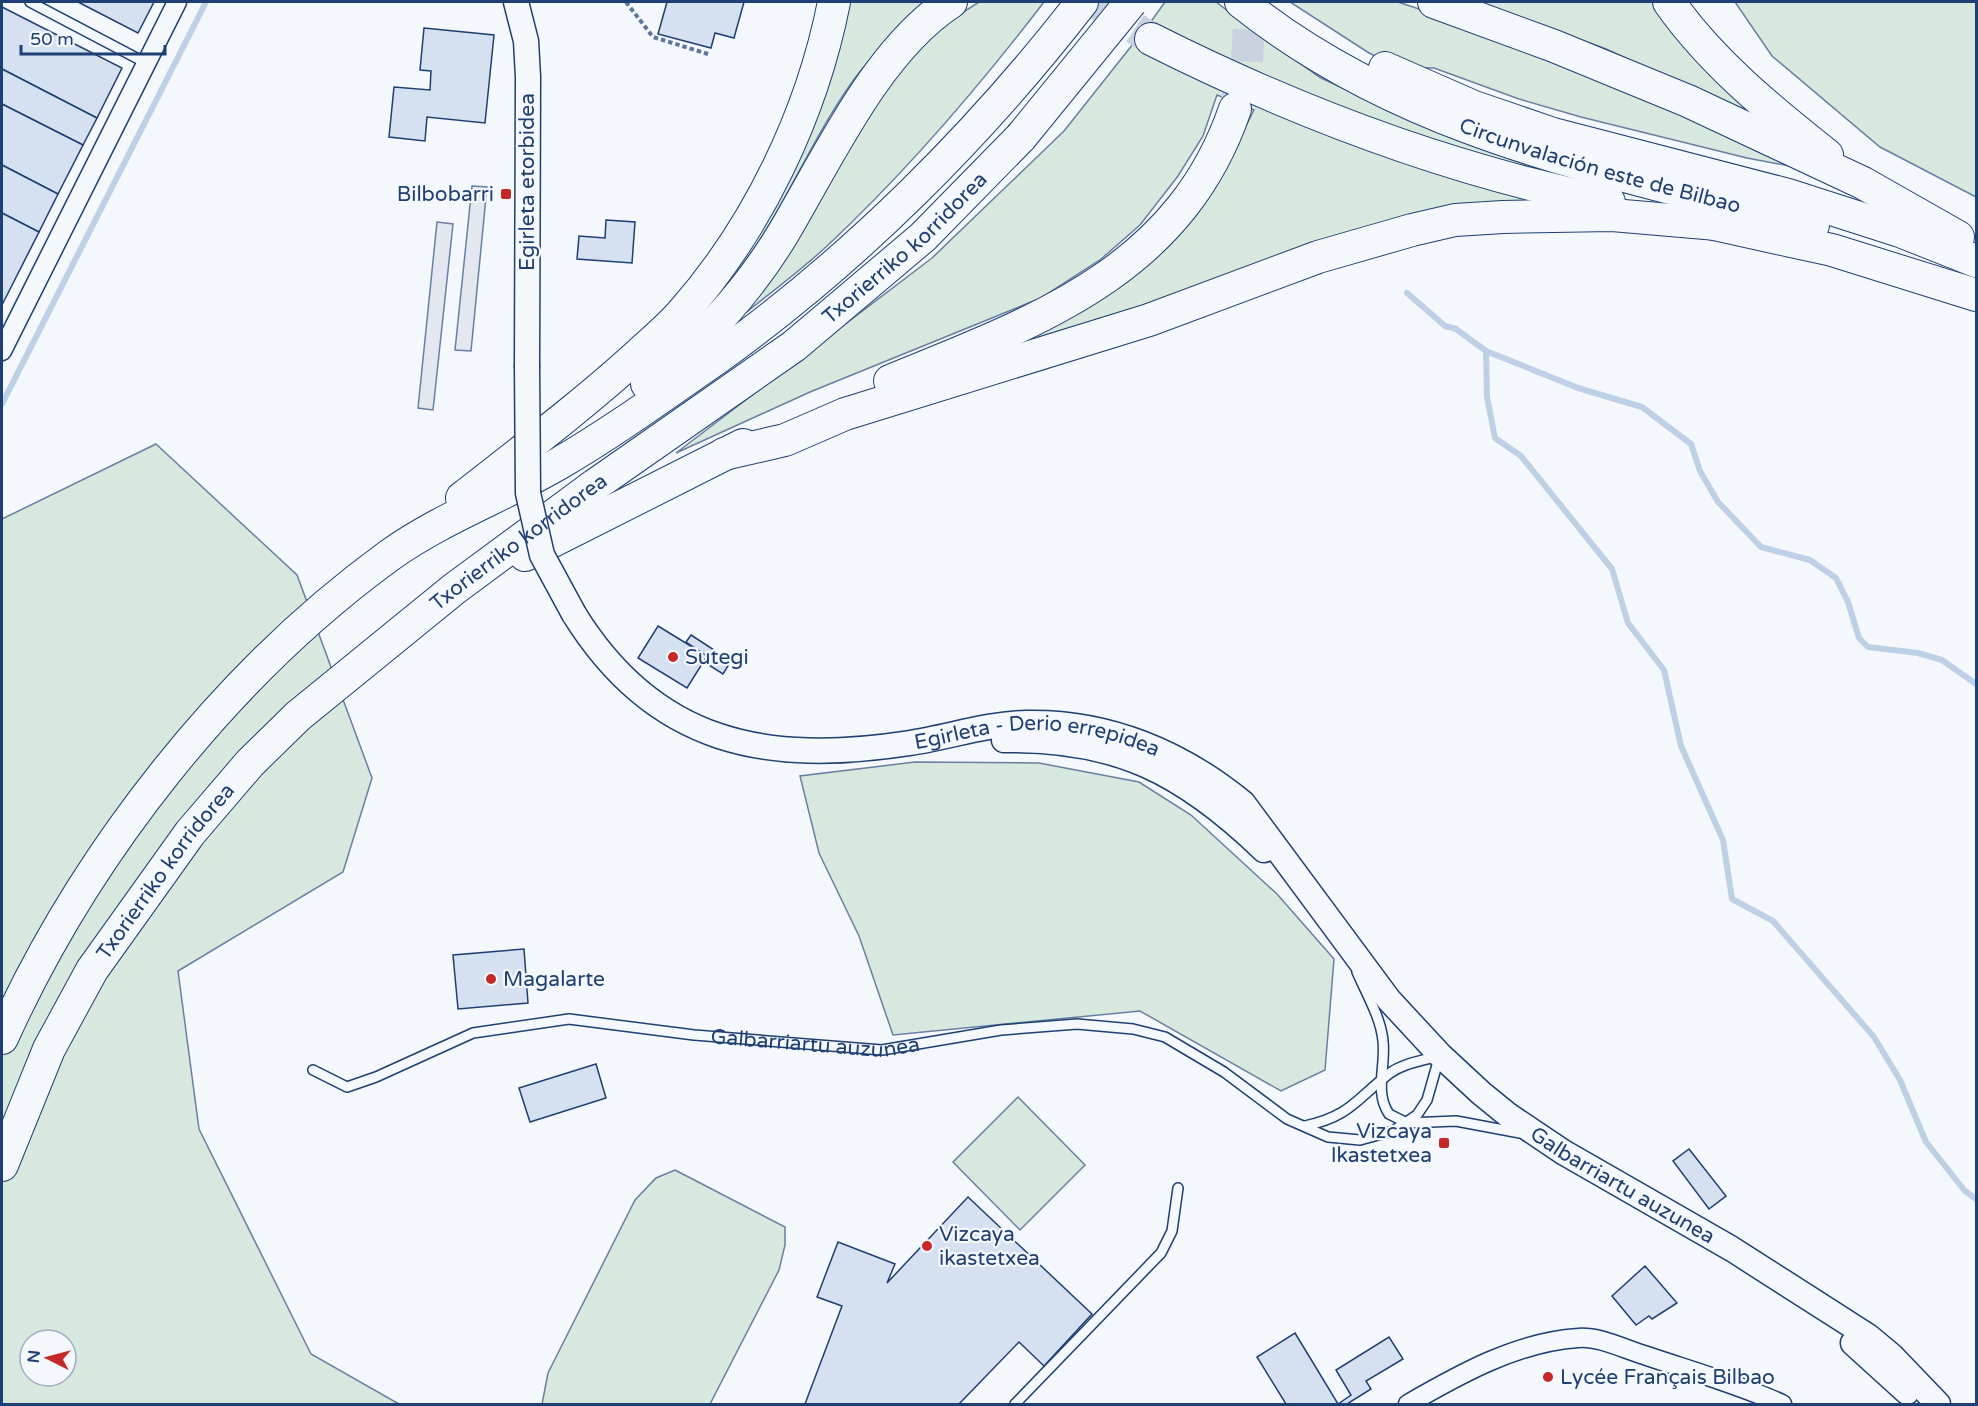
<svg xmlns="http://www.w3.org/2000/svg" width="1978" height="1406" font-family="'Varela Round',sans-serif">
  <rect width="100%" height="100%" fill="#f4f7fb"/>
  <!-- green -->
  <g fill="#d7e8df" stroke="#687fa3" stroke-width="1.5" fill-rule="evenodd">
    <path d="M850,2h77c-26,24 -51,48 -72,76 -32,44 -55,94 -83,142 -23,40 -54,78 -85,111l131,-220z"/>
    <path d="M979,2h65c-66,86 -138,170 -217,244 -29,27 -62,51 -92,75l129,-210 68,-79z"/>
    <polygon points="1165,2 1216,2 1255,32 1321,78 1432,129 1672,204 1471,156 1366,125 1147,27"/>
    <polygon points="1290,2 1398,2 1485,31 1600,75 1806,169 1747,158 1581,117 1519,99 1434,68 1398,67 1369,53"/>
    <polygon points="1479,2 1658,2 1674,29 1752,116 1606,49"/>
    <polygon points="1735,2 1976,2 1976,197 1880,147 1772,56"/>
    <path d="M1133,44c56,27 113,51 171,75 77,32 154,63 236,82h-29l-80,13 -431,151 29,-34 203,-178 22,-43 -37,-15 -14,41 -25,40 -38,49 -40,35 -59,38 -231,94 -134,61 256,-195 132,-127z"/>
    <path d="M156,444l141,131 75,203 -29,94 -165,99 21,158 112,225 88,50h-397v-885zM30,1340h36v36h-36z"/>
    <polygon points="915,762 1039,763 1139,782 1191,815 1277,894 1334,959 1325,1070 1281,1091 1140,1011 893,1035 859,936 819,853 800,776"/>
    <polygon points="1018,1097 1085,1165 1020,1230 953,1162"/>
    <polygon points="675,1170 785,1227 785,1245 779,1270 710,1404 542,1404 548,1373 635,1200 656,1178"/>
  </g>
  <!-- parking -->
  <g fill="#e3e8f0" stroke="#687fa3" stroke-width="1.5">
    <polygon points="472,186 487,187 471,351 455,350"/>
    <polygon points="437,222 453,224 433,410 418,408"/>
  </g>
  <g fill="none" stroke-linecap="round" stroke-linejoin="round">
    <!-- stream -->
    <g stroke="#bed0e5" stroke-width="6">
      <polyline points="1407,293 1445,326 1456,329 1486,351 1578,388 1642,407 1691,444 1700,471 1718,502 1761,547 1810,560 1836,578 1848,602 1859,638 1868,647 1918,653 1942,660 1976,684"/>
      <polyline points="1486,351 1487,397 1495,438 1521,456 1612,569 1628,623 1664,670 1681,746 1723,840 1732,899 1773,921 1874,1037 1900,1080 1926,1142 1965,1191 1976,1199"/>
      <polyline points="2,404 206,2"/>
    </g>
  </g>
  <!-- building -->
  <g fill="#d5e0f0" stroke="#1d3f73" stroke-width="1.5">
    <polygon points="78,2 154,2 138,33"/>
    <polygon points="667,2 744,2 734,38 715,33 711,48 658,34"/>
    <polygon points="2,7 122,68 97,118 2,69"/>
    <polygon points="424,28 494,35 485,123 427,117 425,141 389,137 394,87 430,90 431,71 420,70"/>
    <polygon points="2,69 97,118 83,145 2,104"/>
    <polygon points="2,104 83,145 58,194 2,165"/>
    <polygon points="2,165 58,194 39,232 2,213"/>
    <polygon points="2,213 39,232 2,305"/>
    <polygon points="606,220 635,222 632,263 577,259 579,236 605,238"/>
    <polygon points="658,626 707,656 687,688 638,658"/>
    <polygon points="691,635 731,661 723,674 704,662 707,656 686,642"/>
    <polygon points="524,949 528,1003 458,1009 453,955"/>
    <polygon points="596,1064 606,1098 530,1122 519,1088"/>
    <polygon points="1689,1149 1726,1196 1709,1209 1673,1161"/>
    <polygon points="968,1197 1092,1314 1044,1366 1019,1342 959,1404 805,1404 842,1306 817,1297 838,1242 895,1264 887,1283"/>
    <polygon points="1645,1266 1677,1303 1652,1319 1649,1316 1636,1325 1612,1296"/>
    <polygon points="1295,1333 1338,1404 1351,1395 1336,1370 1389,1337 1403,1359 1366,1381 1371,1389 1347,1404 1286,1404 1257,1357"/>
  </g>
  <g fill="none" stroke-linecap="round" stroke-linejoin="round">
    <!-- highway-tunnel -->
    <g stroke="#c9d2e0" stroke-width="32" stroke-dasharray="32 16" stroke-linecap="butt">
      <polyline points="1095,2 1151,39"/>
      <polyline points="1235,108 1247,63 1250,2"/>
    </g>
    <defs>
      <g id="lane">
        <polyline points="30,2 146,63"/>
        <path d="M1357,972c9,21 24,46 26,69 3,25 -9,51 6,73l18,9 49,-2 64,12"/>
        <path id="s1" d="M313,1070l34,17 29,-10 97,-44 96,-14 125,16 188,15 119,-20 76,-6 56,5 32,8 59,35 63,47 41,18 32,3 33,-9 24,-16 10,-15 12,-42"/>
        <path d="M1305,1126c46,-10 51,-27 85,-53 14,-10 32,-12 48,-17"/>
        <polyline points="1015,1404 1161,1253 1172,1231 1178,1188"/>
      </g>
      <g id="street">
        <polyline points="2,351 177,2"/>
        <path d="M1408,1404c52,-30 109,-62 170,-66 21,-2 46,11 66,17 47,16 94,29 138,49"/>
      </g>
      <g id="secondary">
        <polyline points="516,2 526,41 528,77 527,365"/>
        <path id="s2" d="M574,614c81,131 193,151 336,129 39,-6 76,-19 116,-20 81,-2 155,29 217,80l146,197 51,55 41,38 27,22 55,37 169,97 136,87 24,20 46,48"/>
        <path d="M1004,740c113,-2 180,33 260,110"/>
        <polyline points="1853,1343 1907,1392"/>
      </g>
      <g id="highway">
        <path id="s3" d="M1241,2c169,135 369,168 572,223"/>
        <polyline points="1434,2 1554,46 1688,101 1863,183 1958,237"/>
        <path d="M1669,2c42,60 100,107 158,153"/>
        <path d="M1151,39c145,73 298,131 458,163"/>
        <polyline points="1385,68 1474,107 1553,134 1788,195 1900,231 1976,261"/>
        <polyline points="1696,220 1832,250 1976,295"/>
        <path d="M890,381c147,-60 289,-109 345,-272"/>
        <path d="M647,384c53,-39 103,-95 137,-152 44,-74 93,-182 167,-230"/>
        <polyline points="724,454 785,440 845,414 1149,320 1318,257 1412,230 1455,220 1503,217 1612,215 1717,224"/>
        <path d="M462,498c60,-47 121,-93 177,-144 14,-13 30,-26 43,-41 76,-86 130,-199 152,-311"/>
        <polyline points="525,555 743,445"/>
        <path d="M2,1038c83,-184 224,-364 388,-483 52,-37 113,-59 168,-91 55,-32 107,-70 159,-106 137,-98 262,-223 365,-356"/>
        <path id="s4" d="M2,1165l47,-116 43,-79 98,-137 60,-70 48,-47 156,-127 141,-104 199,-139 129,-109 98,-100"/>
      </g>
    </defs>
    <!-- lane casing -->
    <use href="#lane" stroke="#1d3f73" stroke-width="12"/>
    <!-- street casing -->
    <use href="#street" stroke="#1d3f73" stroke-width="21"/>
    <!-- secondary casing -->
    <use href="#secondary" stroke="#1d3f73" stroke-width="27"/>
    <!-- highway casing -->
    <use href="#highway" stroke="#1d3f73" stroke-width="34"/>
    <!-- path -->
    <polyline stroke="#5e769c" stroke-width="4" stroke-dasharray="4.5 3" stroke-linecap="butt" points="626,2 653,37 708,54"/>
    <!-- lane -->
    <use href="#lane" stroke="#f4f7fb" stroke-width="9"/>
    <!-- street -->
    <use href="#street" stroke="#f4f7fb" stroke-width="18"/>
    <!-- secondary -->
    <use href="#secondary" stroke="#f4f7fb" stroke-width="24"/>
    <!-- highway -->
    <use href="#highway" stroke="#f4f7fb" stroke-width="32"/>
    <defs>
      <polyline id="secondary-bridge" points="527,365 528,493 542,555 574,614"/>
      <polyline id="highway-bridge" points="1021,137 1131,2"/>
    </defs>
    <!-- secondary-bridge casing -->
    <use href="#secondary-bridge" stroke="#1d3f73" stroke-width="27" stroke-linecap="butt"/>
    <!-- highway-bridge casing -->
    <use href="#highway-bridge" stroke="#1d3f73" stroke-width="34" stroke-linecap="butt"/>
    <!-- secondary-bridge -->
    <use href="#secondary-bridge" stroke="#f4f7fb" stroke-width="24"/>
    <!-- highway-bridge -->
    <use href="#highway-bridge" stroke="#f4f7fb" stroke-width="32"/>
  </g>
  <!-- markers -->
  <g fill="#c62828" stroke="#f4f7fb" stroke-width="2">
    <rect x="500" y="188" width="12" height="12" rx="3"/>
    <circle cx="673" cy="657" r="6"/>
    <circle cx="491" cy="979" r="6"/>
    <rect x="1438" y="1137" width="12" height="12" rx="3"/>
    <circle cx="927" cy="1246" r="6"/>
    <circle cx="1548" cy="1377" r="6"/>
  </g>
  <g text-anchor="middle" stroke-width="4.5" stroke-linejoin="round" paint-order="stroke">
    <!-- street labels -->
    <g font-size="21" fill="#1d3f73" stroke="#f4f7fb">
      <text dy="7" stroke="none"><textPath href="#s3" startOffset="398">Circunvalación este de Bilbao</textPath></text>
      <text transform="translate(527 182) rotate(-90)" y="7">Egirleta etorbidea</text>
      <text dy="7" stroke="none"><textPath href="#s4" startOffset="1310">Txorierriko korridorea</textPath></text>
      <text dy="7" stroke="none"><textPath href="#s4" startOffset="824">Txorierriko korridorea</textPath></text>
      <text dy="7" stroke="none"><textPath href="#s2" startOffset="516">Egirleta - Derio errepidea</textPath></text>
      <text dy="7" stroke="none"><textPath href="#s4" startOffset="338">Txorierriko korridorea</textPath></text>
      <text dy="7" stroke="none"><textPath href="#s1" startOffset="520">Galbarriartu auzunea</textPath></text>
      <text dy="7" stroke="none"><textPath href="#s2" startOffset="1286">Galbarriartu auzunea</textPath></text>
    </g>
    <!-- poi labels -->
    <g font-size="21" fill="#1d3f73" stroke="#f4f7fb" text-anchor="start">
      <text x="494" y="201" text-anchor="end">Bilbobarri</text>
      <text x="685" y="664">Sutegi</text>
      <text x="503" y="986">Magalarte</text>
      <text x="1432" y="1138" text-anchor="end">Vizcaya<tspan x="1432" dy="24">Ikastetxea</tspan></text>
      <text x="939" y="1241">Vizcaya<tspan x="939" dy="24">ikastetxea</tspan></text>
      <text x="1560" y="1384">Lycée Français Bilbao</text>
    </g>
  </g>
  <!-- border -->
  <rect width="1978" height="1406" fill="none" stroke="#1d3f73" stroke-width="6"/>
  <!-- north arrow -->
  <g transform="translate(48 1358) rotate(276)"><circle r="28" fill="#f4f7fb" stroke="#9eadc5" stroke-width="1.5"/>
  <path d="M0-4.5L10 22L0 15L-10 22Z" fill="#c62828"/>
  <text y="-9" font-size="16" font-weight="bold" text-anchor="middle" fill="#1d3f73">N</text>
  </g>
  <!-- scale -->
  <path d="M21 45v9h144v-9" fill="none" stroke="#1d3f73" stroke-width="3"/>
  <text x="30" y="45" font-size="18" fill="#1d3f73" stroke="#f4f7fb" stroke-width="4.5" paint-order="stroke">50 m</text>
</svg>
